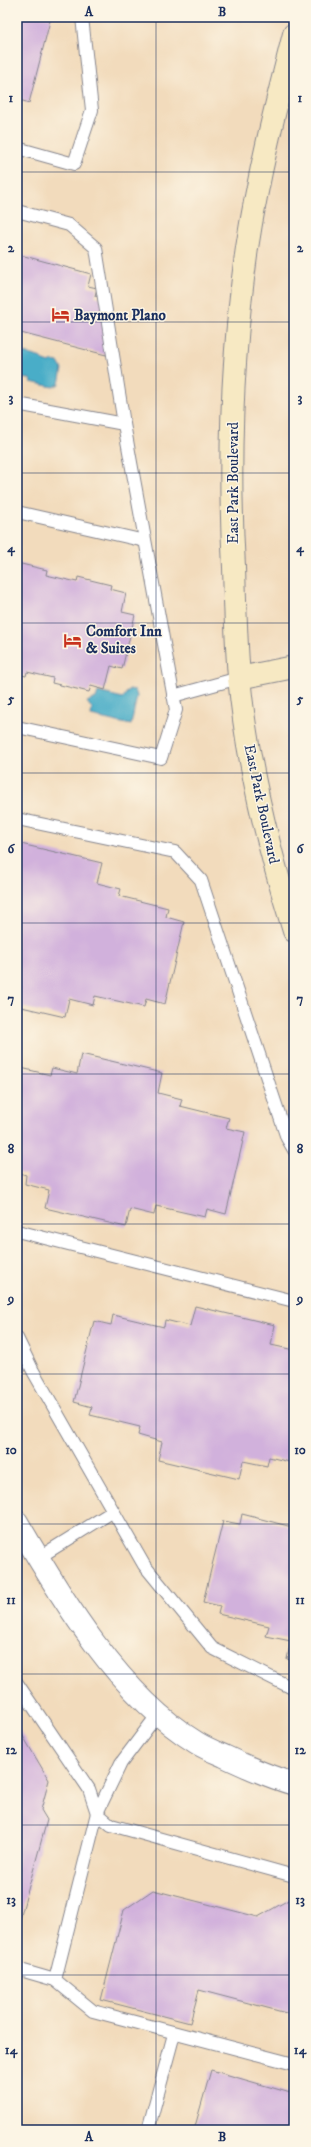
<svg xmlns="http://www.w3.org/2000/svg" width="311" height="2147" font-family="'IM FELL DW Pica',serif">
  <rect width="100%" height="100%" fill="#fcf5e5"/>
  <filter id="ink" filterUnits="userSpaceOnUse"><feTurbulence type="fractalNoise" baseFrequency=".025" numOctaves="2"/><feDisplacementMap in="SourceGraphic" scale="8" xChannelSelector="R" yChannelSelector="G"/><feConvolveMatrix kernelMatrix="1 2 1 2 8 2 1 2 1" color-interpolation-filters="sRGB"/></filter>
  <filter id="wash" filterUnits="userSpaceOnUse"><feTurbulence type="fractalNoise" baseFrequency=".012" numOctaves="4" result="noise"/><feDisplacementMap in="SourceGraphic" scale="16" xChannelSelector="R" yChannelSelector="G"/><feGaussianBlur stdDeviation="0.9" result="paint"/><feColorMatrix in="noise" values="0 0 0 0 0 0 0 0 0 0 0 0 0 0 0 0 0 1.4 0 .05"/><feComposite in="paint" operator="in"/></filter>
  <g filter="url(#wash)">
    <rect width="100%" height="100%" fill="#f2dbbc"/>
    <!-- water -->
    <g fill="#49adc8" stroke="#326e93">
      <polygon points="21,352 42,358 44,361 50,363 52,361 58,362 62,369 59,384 53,387 31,382 30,379 17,378 17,354"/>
      <polygon points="129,689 135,690 137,696 131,725 91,716 92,709 87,702 96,698 98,692 123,698"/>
    </g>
    <g id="blocks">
      <!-- building -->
      <g fill="#d1b1dc">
        <polygon points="17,17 51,17 29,103 17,99"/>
        <polygon points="17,254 91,274 88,286 97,288 95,296 102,298 110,342 106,355 17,332"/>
        <polygon points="17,563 47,570 46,575 77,582 78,577 111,585 110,589 126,593 122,612 135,615 122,669 111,666 105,690 91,686 89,692 52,683 53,678 27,672 26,676 17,674"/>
        <polygon points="21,844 102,863 97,883 121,889 119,896 168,908 166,917 184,922 165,1004 146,999 144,1007 95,996 93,1005 69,999 65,1017 17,1006 17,859"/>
        <polygon points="81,1054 162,1073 158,1093 182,1099 180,1106 229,1118 226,1128 245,1132 226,1214 207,1209 205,1217 156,1206 154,1215 130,1209 126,1227 45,1208 49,1190 25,1184 26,1175 17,1172 17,1067 50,1075 52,1068 77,1074"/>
        <polygon points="195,1306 275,1325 271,1345 294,1350 294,1463 269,1457 267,1466 243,1461 239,1479 158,1460 162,1442 138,1435 140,1427 90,1415 92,1407 74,1402 94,1321 111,1325 113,1315 164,1327 165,1320 190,1326"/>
        <polygon points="242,1514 292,1527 294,1522 294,1661 287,1659 291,1641 266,1636 269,1626 218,1614 220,1606 203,1602 223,1521 240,1524"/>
        <polygon points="17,1726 49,1780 41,1810 47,1820 17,1930"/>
        <polygon points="153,1890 258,1917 292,1898 294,1898 294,2015 199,1990 190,2023 101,2000 124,1910"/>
        <polygon points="211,2070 294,2094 294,2130 194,2130"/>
      </g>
    </g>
  </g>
  <g filter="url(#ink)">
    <use href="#blocks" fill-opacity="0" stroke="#86858d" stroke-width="1"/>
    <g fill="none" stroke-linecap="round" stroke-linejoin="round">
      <defs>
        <g id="service">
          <polyline points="17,148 74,164 92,110 82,17"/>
          <polyline points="17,211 69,225 96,248 124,424"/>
          <polyline points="17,404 124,424 176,710 161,758 17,727"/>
          <polyline points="17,512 145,541"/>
          <polyline points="173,696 239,678"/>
          <polyline points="17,819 175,852 201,880 287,1138 294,1150"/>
          <polyline points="17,1231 294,1301"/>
          <polyline points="17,1338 33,1371 144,1565 212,1648 294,1689"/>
          <polyline points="38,1558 112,1512"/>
          <polyline points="17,1683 89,1789 97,1813 111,1825 294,1876"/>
          <polyline points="17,1969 55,1980 93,2011 294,2064"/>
          <polyline points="55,1980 97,1813 121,1763 158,1714"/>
          <polyline points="148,2130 174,2034"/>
        </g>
        <path id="tertiary" d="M17,1522c44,76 103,174 180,221 8,5 18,9 27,13 23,11 46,21 70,28"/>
        <g id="secondary">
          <path d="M294,34c-18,71 -36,142 -47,214 -15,106 -19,213 -13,319 1,37 2,73 5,110 8,86 29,171 55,254"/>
          <polyline points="239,678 294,667"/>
        </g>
      </defs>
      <!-- service casing -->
      <use href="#service" stroke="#86858d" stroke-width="14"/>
      <!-- tertiary casing -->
      <use href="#tertiary" stroke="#86858d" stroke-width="24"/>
      <!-- secondary casing -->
      <use href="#secondary" stroke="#86858d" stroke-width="24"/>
      <!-- service -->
      <use href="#service" stroke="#fff" stroke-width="12"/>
      <!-- tertiary -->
      <use href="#tertiary" stroke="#fff" stroke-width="22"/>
      <!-- secondary -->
      <use href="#secondary" stroke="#f7e9c3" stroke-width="22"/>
    </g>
  </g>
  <!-- grid -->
  <path fill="none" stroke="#1b2f5e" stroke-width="1" stroke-opacity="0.55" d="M156,17v2113M17,172h277M17,322h277M17,473h277M17,623h277M17,773h277M17,923h277M17,1074h277M17,1224h277M17,1374h277M17,1524h277M17,1674h277M17,1825h277M17,1975h277"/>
  <!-- icons -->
  <defs>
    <symbol id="hotel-bare" viewBox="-9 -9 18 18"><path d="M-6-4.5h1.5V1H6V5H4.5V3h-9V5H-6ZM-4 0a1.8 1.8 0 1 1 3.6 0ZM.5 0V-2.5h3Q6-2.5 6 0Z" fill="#c8321e" stroke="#fcf5e5" stroke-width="2.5" paint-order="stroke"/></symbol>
  </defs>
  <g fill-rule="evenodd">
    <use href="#hotel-bare" x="48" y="302" width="25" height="25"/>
    <use href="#hotel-bare" x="60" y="628" width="25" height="25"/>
  </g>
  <g text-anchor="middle" stroke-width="3" stroke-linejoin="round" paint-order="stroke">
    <!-- poi labels -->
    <g font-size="15" font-weight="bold" fill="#1b2f5e" stroke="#fcf5e5" text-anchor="start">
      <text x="74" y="320">Baymont Plano</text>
      <text x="86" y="636">Comfort Inn<tspan x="86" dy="17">&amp; Suites</tspan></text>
    </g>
    <!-- street labels -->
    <g font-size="15" fill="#1b2f5e" stroke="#fcf5e5">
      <text transform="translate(233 483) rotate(-90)" y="5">East Park Boulevard</text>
      <text transform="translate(262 804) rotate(78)" y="5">East Park Boulevard</text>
    </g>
  </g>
  <!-- margin -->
  <rect width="311" height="2147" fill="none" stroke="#fcf5e5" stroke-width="44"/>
  <rect x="22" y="22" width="267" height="2103" fill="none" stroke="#1b2f5e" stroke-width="1.5"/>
  <g font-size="13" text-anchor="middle" font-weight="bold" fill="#1b2f5e">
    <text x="89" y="16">A</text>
    <text x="222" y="16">B</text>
    <text x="11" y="102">1</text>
    <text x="300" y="102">1</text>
    <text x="11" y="252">2</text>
    <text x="300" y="252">2</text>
    <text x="11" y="402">3</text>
    <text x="300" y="402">3</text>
    <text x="11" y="552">4</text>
    <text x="300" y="552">4</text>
    <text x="11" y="703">5</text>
    <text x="300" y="703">5</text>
    <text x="11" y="853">6</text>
    <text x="300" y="853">6</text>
    <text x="11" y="1003">7</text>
    <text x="300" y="1003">7</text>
    <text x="11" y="1153">8</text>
    <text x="300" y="1153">8</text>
    <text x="11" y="1303">9</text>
    <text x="300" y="1303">9</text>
    <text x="11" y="1454">10</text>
    <text x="300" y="1454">10</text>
    <text x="11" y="1604">11</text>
    <text x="300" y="1604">11</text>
    <text x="11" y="1754">12</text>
    <text x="300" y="1754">12</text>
    <text x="11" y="1904">13</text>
    <text x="300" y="1904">13</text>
    <text x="11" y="2054">14</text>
    <text x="300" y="2054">14</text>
    <text x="89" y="2141">A</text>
    <text x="222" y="2141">B</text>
  </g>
</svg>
